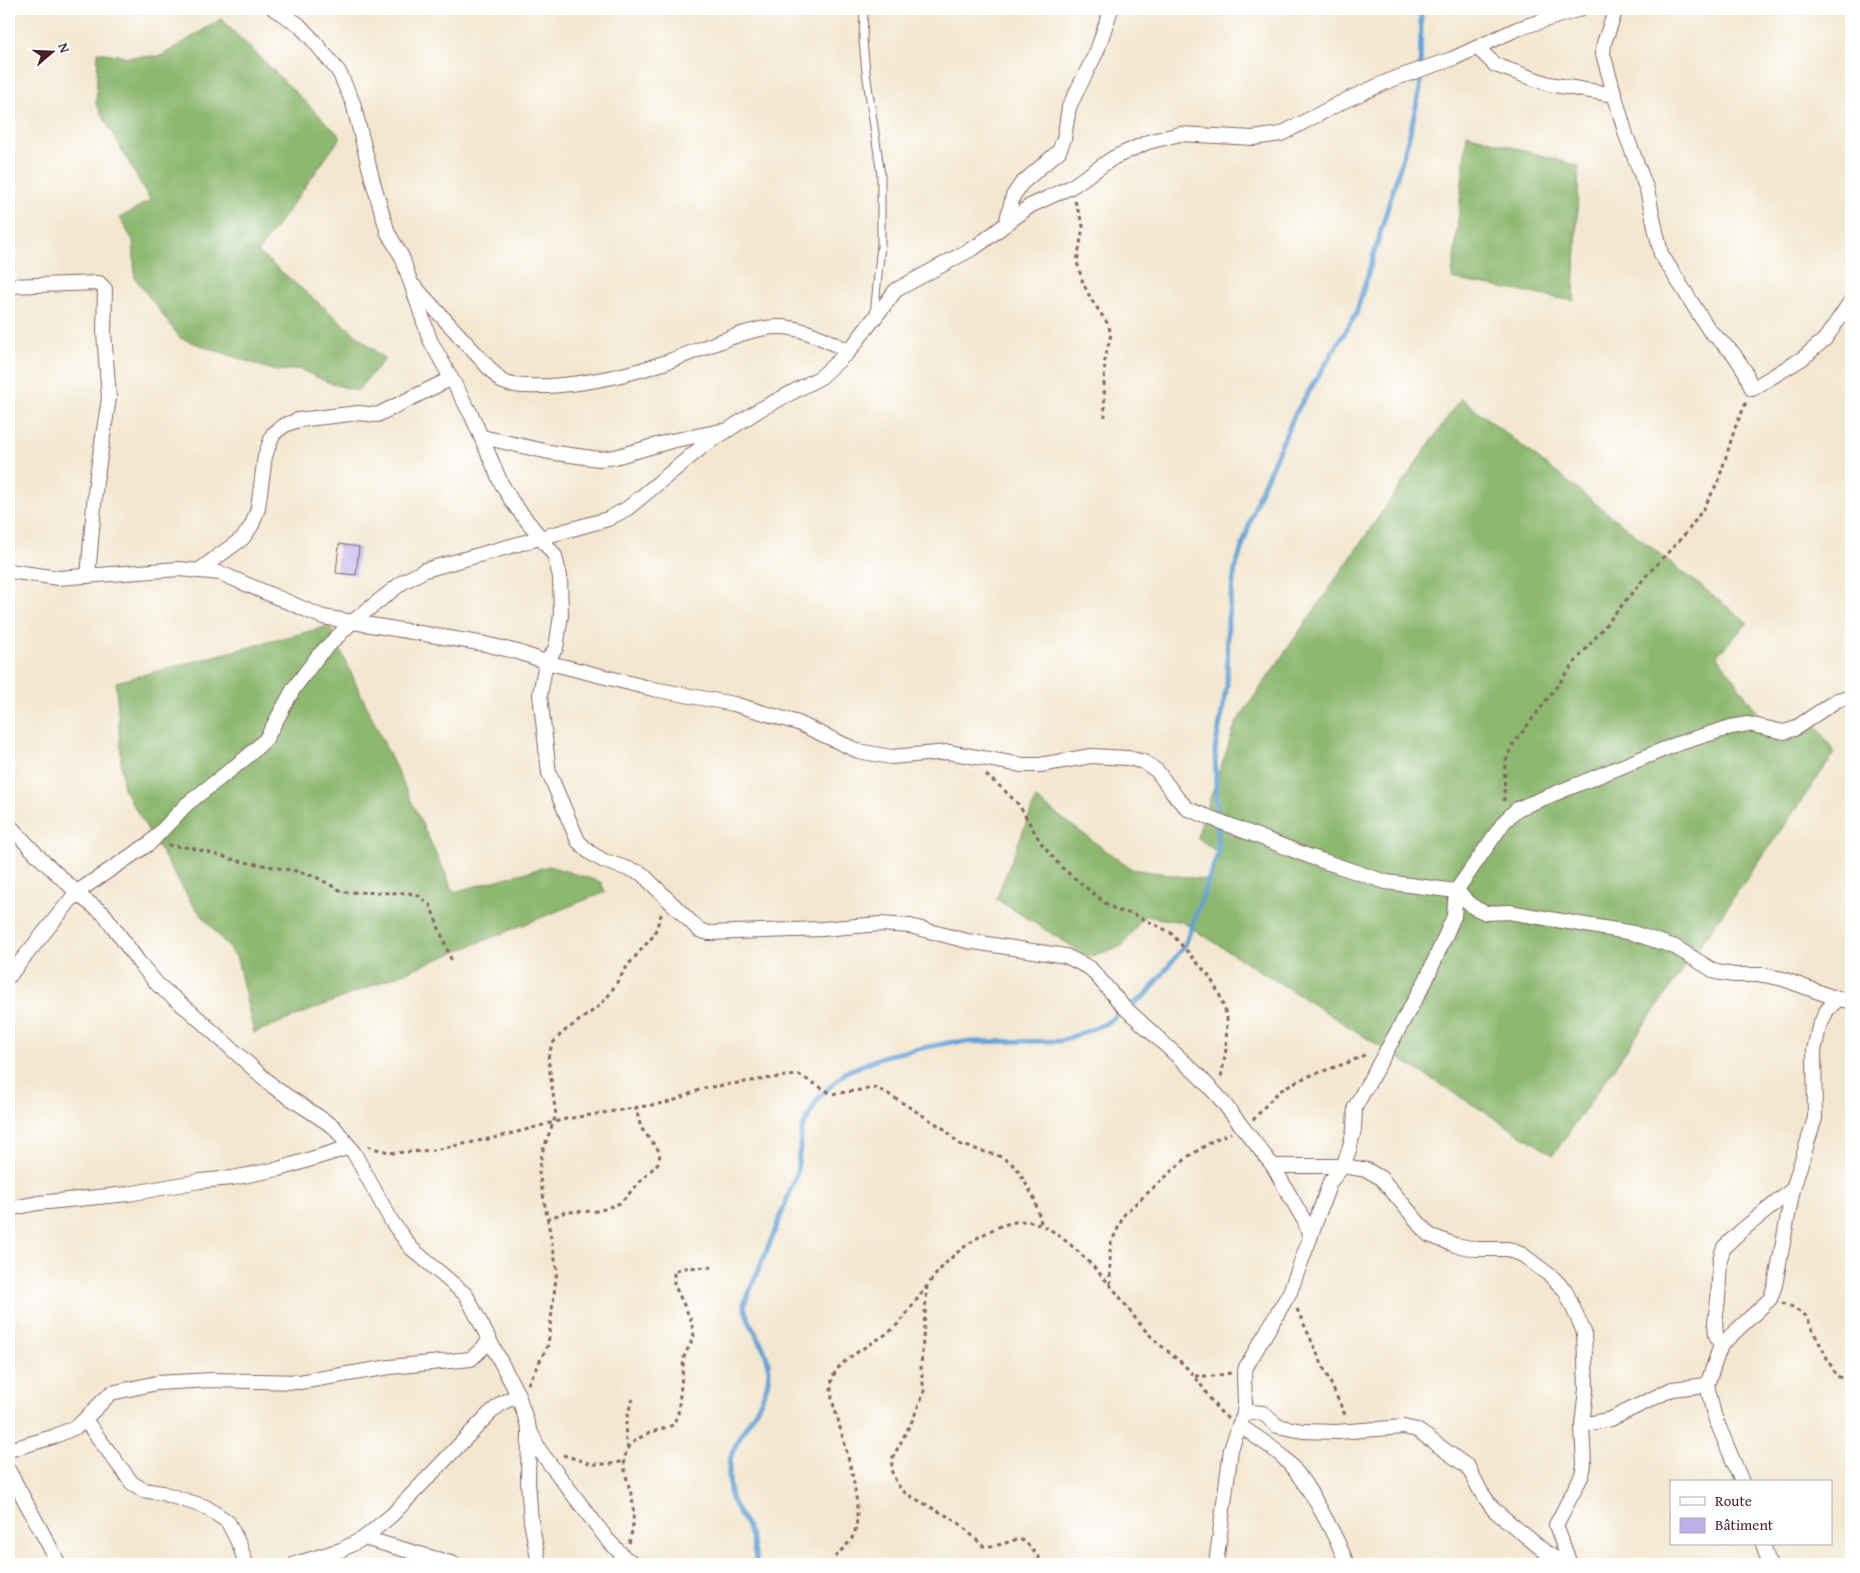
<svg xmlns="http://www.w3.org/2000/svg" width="1860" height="1573" font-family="'Gentium Book Plus',serif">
  <rect width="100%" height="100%" fill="#fff"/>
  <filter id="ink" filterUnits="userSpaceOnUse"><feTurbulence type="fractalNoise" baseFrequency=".02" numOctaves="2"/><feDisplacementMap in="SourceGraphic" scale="10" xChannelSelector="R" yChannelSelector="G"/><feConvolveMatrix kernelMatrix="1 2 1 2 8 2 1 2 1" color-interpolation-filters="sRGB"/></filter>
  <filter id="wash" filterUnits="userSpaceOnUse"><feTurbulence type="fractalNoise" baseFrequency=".0096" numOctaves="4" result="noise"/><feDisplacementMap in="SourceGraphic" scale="20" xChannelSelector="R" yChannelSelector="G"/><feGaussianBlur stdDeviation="1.12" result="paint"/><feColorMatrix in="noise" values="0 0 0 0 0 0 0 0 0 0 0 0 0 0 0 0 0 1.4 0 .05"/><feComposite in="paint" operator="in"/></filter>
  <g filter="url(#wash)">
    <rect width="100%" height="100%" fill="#f3e7cf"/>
    <!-- forest -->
    <g fill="#8cb870" stroke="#6b6c4e">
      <polygon points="221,19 341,137 258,252 385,359 357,391 330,383 299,369 275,371 180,338 135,278 133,241 120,218 150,200 96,104 98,52 129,57 161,56"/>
      <polygon points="1467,134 1579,166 1574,301 1452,279"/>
      <polygon points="1461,398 1748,623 1717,655 1780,745 1814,722 1835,753 1553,1155 1182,922 1144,916 1122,946 1089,957 996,899 1036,799 1131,869 1207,880 1218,853 1197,837 1236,723"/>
      <polygon points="329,626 454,892 549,866 601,882 605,892 254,1033 237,958 191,902 123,788 116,682"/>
    </g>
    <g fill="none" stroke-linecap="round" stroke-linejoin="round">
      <!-- stream -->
      <path stroke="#64a2d5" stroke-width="5" d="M757,1564c-2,-12 -4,-22 -8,-33 -5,-11 -12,-20 -17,-31 -3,-7 -3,-21 -3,-30 1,-35 39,-61 40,-99 0,-25 -22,-43 -25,-67l30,-71 23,-60 5,-44 17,-32 27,-25 38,-16 68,-14 109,-1 44,-17 42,-30 38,-49 33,-92 -3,-103 12,-65 1,-67 7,-49 23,-72 37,-83 61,-100 54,-181 10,-44 1,-80"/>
    </g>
    <g id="blocks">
      <!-- building -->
      <polygon fill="#bcb0ea" points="339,544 359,547 356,575 336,573"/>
    </g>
  </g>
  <g filter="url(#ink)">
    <use href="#blocks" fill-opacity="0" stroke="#856564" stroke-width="1"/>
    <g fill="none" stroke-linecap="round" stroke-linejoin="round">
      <defs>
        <polyline id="lane" points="864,9 863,40 866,72 881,175 881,245 874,315"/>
        <g id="street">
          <polyline points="274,9 298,24 313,40 339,72 353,103 373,182 388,233 402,257 430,340 472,416 501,483 513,503 555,556 560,577 561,615 556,648 546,662 540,695 549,773 578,841 589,852 604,861 641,873 699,930 709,933 822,929 880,924 910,926 967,941 1066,956 1090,968 1123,1006 1197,1074 1218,1096 1273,1166 1305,1222 1310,1238 1290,1292 1246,1367 1244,1375 1245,1403 1244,1413 1231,1449 1216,1564"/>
          <polyline points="1616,9 1604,43 1603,54 1626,135 1647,190 1661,254 1709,330 1733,353 1745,371 1752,389 1803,358 1825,339 1851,301"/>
          <polyline points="1478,48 1495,65 1549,84 1615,95"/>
          <polyline points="1006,224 1013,196 1021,184 1059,151 1064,139 1069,107 1097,51 1111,9"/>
          <polyline points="9,286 99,283 105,289 104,333 109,398 96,482 88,576"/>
          <path d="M414,286l87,95c14,7 34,5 49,5 42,-3 83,-12 122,-26 31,-11 74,-32 105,-33 25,-1 50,14 72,24"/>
          <polyline points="482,437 549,452 599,459 615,457 671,441 721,431"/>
          <polyline points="9,571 58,578 179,569 220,573 323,617 485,644 518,652 546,662 653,689 734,704 798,723 858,751 891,757 948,752 1022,765 1040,765 1091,756 1128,758 1144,762 1157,771 1177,798 1188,809 1311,857 1386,882 1456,891 1475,908 1486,913 1509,912 1633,933 1675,947 1716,972 1734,975 1764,975 1783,979 1838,999 1851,1001"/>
          <polyline points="198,571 243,538 252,525 258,508 265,456 273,434 285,425 298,420 359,413 377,415 450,379"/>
          <polyline points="9,825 40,858 84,899 104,914 138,961 158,985 191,1012 275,1088 334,1127 354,1153 392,1222 411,1248 466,1295 518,1395 529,1429 540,1451 607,1539 625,1558 635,1564"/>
          <polyline points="9,976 77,892 150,843 187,804 247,757 266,739 294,688 318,656 352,622 403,582 425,570 608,519 628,508 703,446 759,410 821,377 849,351 896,290 977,246 1030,206 1071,187 1113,158 1148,142 1180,134 1253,138 1281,134 1344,101 1393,79 1452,59 1517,29 1580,9"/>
          <polyline points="1273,1166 1343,1166 1367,1170 1381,1178 1429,1235 1455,1245 1476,1249 1508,1249 1523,1255 1552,1277 1565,1290 1584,1332 1586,1389 1582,1425"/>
          <polyline points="9,1209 38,1203 128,1194 200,1181 232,1178 279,1169 350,1147"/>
          <polyline points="1310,1238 1330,1182 1343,1166 1349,1150 1354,1130 1355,1107 1426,980 1454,916 1456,891 1504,822 1517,809 1677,744 1731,727 1748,724 1784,732 1794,729 1837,700 1851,698"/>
          <polyline points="1721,1345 1716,1335 1715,1322 1718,1299 1720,1259 1724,1247 1741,1231 1793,1189"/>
          <polyline points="1707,1385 1714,1415 1742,1482"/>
          <polyline points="1244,1413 1251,1412 1263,1413 1277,1426 1303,1431 1336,1432 1404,1427 1417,1430 1468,1467 1481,1492 1494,1510 1548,1554 1565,1564"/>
          <polyline points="85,1420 132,1483 143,1490 162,1493 206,1507 228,1522 240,1546 246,1564"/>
          <path d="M1239,1425c14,10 31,20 44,32 24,23 52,77 64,107"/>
          <polyline points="529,1433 528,1482 531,1521 539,1564"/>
          <polyline points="9,1450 53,1437 78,1426 111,1393 157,1383 212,1380 300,1382 390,1367 471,1359 489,1342"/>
          <polyline points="9,1471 59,1564"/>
          <polyline points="364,1538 454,1564"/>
          <polyline points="1763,1544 1769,1564"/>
          <polyline points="295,1564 341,1550 364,1538 392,1515 489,1414 502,1403 518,1395"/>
          <polyline points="1570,1564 1556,1525 1582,1475 1584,1465 1582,1425 1611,1419 1672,1389 1707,1385 1721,1345 1770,1299 1775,1285 1793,1189 1815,1118 1814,1051 1819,1027 1827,1010 1838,999"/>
        </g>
      </defs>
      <!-- lane casing -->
      <use href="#lane" stroke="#856564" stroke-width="9"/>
      <!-- street casing -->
      <use href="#street" stroke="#856564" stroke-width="16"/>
      <!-- path -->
      <g stroke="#856564" stroke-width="3" stroke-dasharray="4 4" stroke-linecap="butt">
        <polyline points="1075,201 1083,226 1077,262 1083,283 1091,299 1108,324 1111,334 1105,359 1104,383 1105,417"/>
        <polyline points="986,775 1003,789 1019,805 1041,843 1061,867 1105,903 1119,911 1133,914 1170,932 1210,977 1220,996 1227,1017 1226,1049 1221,1078"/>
        <polyline points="1504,801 1505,764 1512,746 1572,666 1646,576 1687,532 1704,508 1718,482 1735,428 1747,400"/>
        <polyline points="168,845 192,848 239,861 296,871 316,877 343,892 409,893 419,896 430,905 452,962"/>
        <path d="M1253,1120c10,-11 21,-26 33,-33 25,-15 55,-19 80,-33"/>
        <polyline points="368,1146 372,1148 394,1153 434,1150 498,1137 566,1119 670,1102 704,1088 786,1076 799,1075 832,1094 875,1088 885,1092 946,1130 959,1144 1002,1157 1011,1163 1018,1170 1034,1198 1042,1226"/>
        <polyline points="547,1219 566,1212 599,1211 620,1203 659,1162 660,1152 641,1128 636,1108"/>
        <polyline points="1110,1285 1110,1245 1125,1213 1189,1156 1216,1139 1231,1133"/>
        <path d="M927,1286l-6,81 3,25 -11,27 -20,38 -2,13 6,14 8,9 53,29 25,24c38,1 31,-24 60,18"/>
        <polyline points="1782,1303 1789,1305 1806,1316 1836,1376 1851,1381"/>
        <polyline points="1297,1309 1346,1417"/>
        <polyline points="1195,1376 1215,1376 1231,1373"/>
        <polyline points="528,1384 548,1345 557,1270 539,1173 542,1153 556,1115 548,1058 552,1044 562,1033 598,1007 607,998 628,965 654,935 662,912"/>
        <path d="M628,1449c-5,-17 -2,-34 5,-50"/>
        <polyline points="563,1455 592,1464 611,1464 625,1461"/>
        <path d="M629,1543c4,-13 5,-24 4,-38 -2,-22 -20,-47 3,-65 10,-7 26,-11 37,-15l5,-11 6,-57 10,-21 -3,-16 -17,-36v-13l9,-3 31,-1"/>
        <path d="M831,1564c5,-12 21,-20 24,-33 8,-30 -9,-80 -17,-111 -4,-13 -9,-27 -6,-40 4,-20 41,-36 57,-48 12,-9 20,-22 29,-34 9,-12 18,-25 28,-35 18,-19 59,-47 86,-41 27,6 61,44 79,64 13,15 23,33 37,47 14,16 34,27 47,44 11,13 18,31 33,41"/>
        <polyline points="1189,1564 1203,1560"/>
      </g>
      <!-- lane -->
      <use href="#lane" stroke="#fff" stroke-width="7"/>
      <!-- street -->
      <use href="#street" stroke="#fff" stroke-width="14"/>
    </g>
  </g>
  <!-- margin -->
  <rect width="1860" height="1573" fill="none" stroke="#fff" stroke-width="30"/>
  <!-- legend -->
  <rect x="1670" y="1480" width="162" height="65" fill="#ffffff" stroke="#b7a5aa"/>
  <rect x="1680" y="1497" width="25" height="8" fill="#ffffff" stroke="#b7a5aa"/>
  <text x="1715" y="1506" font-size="15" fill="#4a1f2b">Route</text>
  <rect x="1680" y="1518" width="25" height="15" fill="#bcb0ea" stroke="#b7a5aa"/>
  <text x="1715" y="1530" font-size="15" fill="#4a1f2b">Bâtiment</text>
  <!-- north arrow -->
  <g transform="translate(52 52) rotate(71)" stroke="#ffffff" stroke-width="4" paint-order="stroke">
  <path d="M0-4L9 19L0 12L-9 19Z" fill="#4a1f2b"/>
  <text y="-8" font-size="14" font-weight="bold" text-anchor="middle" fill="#4a1f2b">N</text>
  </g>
</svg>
